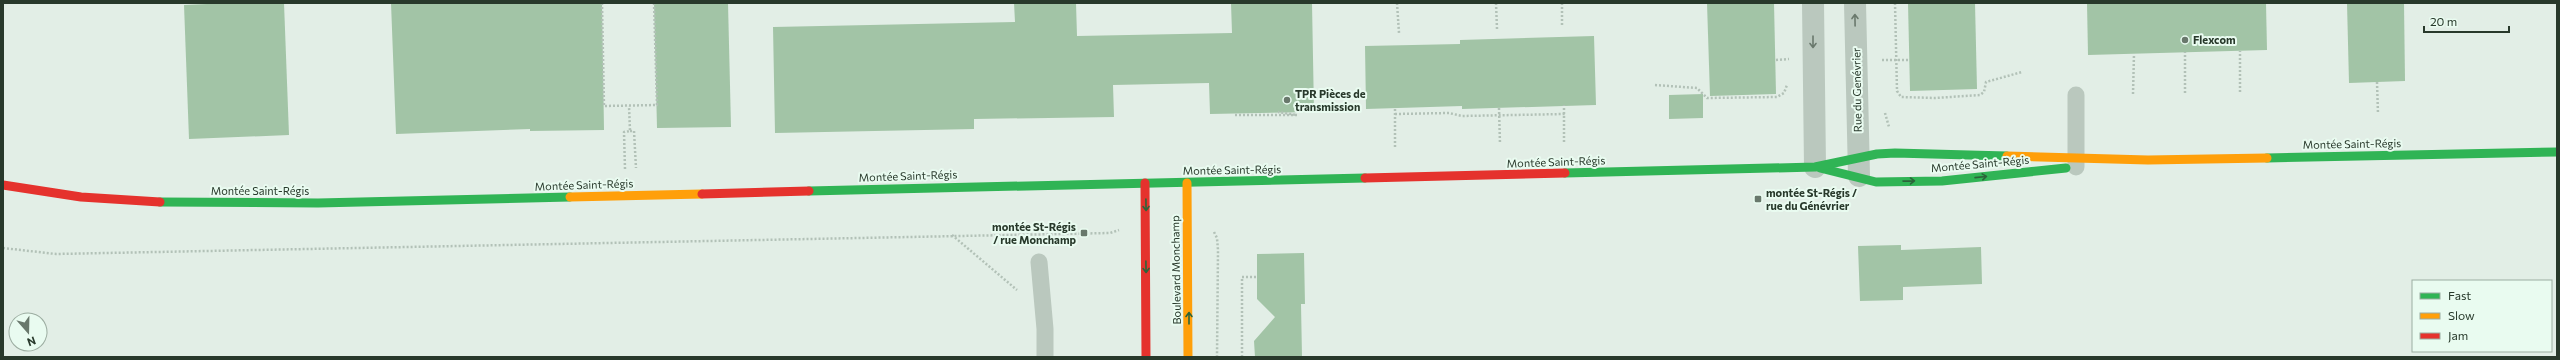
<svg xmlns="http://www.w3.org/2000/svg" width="2560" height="360" font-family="Commissioner,sans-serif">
  <rect width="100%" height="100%" fill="#e2eee6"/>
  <!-- building -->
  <g fill="#a2c4a6">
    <polygon points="230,3 284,3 289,135 189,139 184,5"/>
    <polygon points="391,3 602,3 604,130 530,131 530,129 396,134"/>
    <polygon points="654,3 728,3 731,127 657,128"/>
    <polygon points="1014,3 1076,3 1077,36 1232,33 1231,3 1312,3 1314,112 1210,114 1209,83 1113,85 1114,117 974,119 974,129 775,133 773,27 1015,22"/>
    <polygon points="1707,3 1774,3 1776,94 1710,96"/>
    <polygon points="1908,3 1975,3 1977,89 1910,91"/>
    <polygon points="2087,3 2266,3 2267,50 2088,55"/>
    <polygon points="2347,3 2404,3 2405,81 2349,83"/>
    <polygon points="1594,36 1596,105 1462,109 1462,106 1366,109 1365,46 1460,44 1460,40"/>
    <polygon points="1703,94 1703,118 1669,119 1669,95"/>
    <polygon points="1901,245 1901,250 1981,247 1982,284 1903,287 1903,300 1860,301 1858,246"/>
    <polygon points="1304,253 1305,304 1301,304 1302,357 1255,357 1254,341 1275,317 1257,299 1257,254"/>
  </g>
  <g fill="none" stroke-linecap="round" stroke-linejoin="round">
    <!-- path -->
    <g stroke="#b2c1b7" stroke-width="2.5" stroke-dasharray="2 2" stroke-linecap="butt">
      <polyline points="602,3 604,106 657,105 654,3"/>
      <polyline points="1397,3 1399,33"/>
      <polyline points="1496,3 1497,29"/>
      <polyline points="1562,3 1562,27"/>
      <polyline points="1895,3 1897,91 1901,97 1935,98 1980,95 1984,92 1986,82 2022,72"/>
      <polyline points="1776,60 1789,59"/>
      <polyline points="1882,60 1909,60"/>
      <polyline points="2377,82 2378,114"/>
      <polyline points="1655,85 1697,88 1707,98 1777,97 1784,93 1787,85"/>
      <polyline points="2240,92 2240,51"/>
      <polyline points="2185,93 2185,52"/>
      <polyline points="2133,94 2134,54"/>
      <polyline points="1499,108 1500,144"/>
      <polyline points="1395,109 1395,147"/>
      <polyline points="1885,113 1889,127"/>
      <polyline points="1395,114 1449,113 1462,116 1565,114"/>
      <polyline points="1235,115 1297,115 1278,112"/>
      <polyline points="630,131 634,131 636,168"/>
      <polyline points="1564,142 1564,105"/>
      <polyline points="625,169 624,132 630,131 629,106"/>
      <polyline points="1214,232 1217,238 1218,250 1217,357"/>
      <polyline points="952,235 1017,290"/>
      <polyline points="3,248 56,254 1110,233 1119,230"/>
      <polyline points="1242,357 1242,277 1257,277"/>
    </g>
    <!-- lane -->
    <g stroke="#bac8be" stroke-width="17">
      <polyline points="2076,95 2076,167"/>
      <polyline points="1039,262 1045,329 1045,357"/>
    </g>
    <!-- street -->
    <g stroke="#bac8be" stroke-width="22">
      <polyline points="1813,3 1815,167"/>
      <polyline points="1855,3 1859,176"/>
    </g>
    <!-- fast -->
    <g stroke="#30b455" stroke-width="9">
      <polyline points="2267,158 2557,152"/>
      <polyline points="1820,168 1876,182 1942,181 2066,168"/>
      <polyline points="1565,173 1815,167 1877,154 1895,153 2007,156"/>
      <polyline points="809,191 1365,178"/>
      <polyline points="160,202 318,203 570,197"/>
    </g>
    <!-- slow -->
    <g stroke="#ff9f0a" stroke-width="9">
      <polyline points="2007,156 2148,160 2267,158"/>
      <polyline points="1187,183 1188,357"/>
      <polyline points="570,197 702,194"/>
    </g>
    <!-- jam -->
    <g stroke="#e5322d" stroke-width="9">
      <polyline points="1365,178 1565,173"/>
      <polyline points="1145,183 1146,357"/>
      <polyline points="3,185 81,197 160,202"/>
      <polyline points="702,194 809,191"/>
    </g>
  </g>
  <!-- one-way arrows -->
  <defs><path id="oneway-shaft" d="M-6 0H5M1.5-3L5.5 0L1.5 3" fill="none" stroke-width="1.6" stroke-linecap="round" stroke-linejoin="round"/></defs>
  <g stroke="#6a796d">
    <use href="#oneway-shaft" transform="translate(1855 20) rotate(-91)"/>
    <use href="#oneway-shaft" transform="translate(1813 42) rotate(90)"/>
  </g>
  <g stroke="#2b643a">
    <use href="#oneway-shaft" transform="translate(1981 177) rotate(-6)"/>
    <use href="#oneway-shaft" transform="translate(1909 181) rotate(-1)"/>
    <use href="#oneway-shaft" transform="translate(1146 205) rotate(89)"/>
    <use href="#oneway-shaft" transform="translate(1146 267) rotate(89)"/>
    <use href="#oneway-shaft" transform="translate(1189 318) rotate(-90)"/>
  </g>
  <!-- markers -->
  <g fill="#69786c" stroke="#e9fbf0" stroke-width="1.5">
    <circle cx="2185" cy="40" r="4"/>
    <circle cx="1287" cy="100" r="4"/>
    <rect x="1754" y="195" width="8" height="8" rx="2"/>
    <rect x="1080" y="229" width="8" height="8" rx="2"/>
  </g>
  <g text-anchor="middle" stroke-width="4" stroke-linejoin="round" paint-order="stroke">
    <!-- poi labels -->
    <g font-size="11" font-weight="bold" fill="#28392b" stroke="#e9fbf0" text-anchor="start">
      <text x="2193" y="44">Flexcom</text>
      <text x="1295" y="98">TPR Pièces de<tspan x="1295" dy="13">transmission</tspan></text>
      <text x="1766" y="197">montée St-Régis /<tspan x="1766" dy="13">rue du Génévrier</tspan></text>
      <text x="1076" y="231" text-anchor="end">montée St-Régis<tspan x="1076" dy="13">/ rue Monchamp</tspan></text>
    </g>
    <!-- street labels -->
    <g font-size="11" fill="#28392b" stroke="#e9fbf0">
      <text transform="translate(1857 90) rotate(-91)" y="4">Rue du Genévrier</text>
      <text transform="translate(2352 144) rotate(-1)" y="4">Montée Saint-Régis</text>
      <text transform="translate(1556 162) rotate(-2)" y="4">Montée Saint-Régis</text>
      <text transform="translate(1980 164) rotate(-5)" y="4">Montée Saint-Régis</text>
      <text transform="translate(1232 170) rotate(-1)" y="4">Montée Saint-Régis</text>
      <text transform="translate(908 176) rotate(-2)" y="4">Montée Saint-Régis</text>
      <text transform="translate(584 185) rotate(-2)" y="4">Montée Saint-Régis</text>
      <text x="260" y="195">Montée Saint-Régis</text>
      <text transform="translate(1176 270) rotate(-91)" y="4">Boulevard Monchamp</text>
    </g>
  </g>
  <!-- border -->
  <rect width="2560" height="360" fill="none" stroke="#28392b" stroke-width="8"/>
  <!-- legend -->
  <rect x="2412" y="280" width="140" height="72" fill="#e9fbf0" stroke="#9cada1"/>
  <rect x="2420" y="293" width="20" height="6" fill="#30b455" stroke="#9cada1"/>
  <text x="2448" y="300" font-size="12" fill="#28392b">Fast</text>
  <rect x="2420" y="313" width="20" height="6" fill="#ff9f0a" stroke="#9cada1"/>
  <text x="2448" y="320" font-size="12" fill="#28392b">Slow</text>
  <rect x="2420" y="333" width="20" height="6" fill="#e5322d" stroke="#9cada1"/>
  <text x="2448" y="340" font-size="12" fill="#28392b">Jam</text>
  <!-- north arrow -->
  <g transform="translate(28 332) rotate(160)"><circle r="19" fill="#e9fbf0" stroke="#9cada1"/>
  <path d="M0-3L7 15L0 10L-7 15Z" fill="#69786c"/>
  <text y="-6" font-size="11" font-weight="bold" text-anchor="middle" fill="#28392b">N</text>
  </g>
  <!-- scale -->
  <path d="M2424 26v6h85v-6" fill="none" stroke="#28392b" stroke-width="2"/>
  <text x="2430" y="26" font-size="12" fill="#28392b" stroke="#e9fbf0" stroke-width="3" paint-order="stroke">20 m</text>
</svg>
